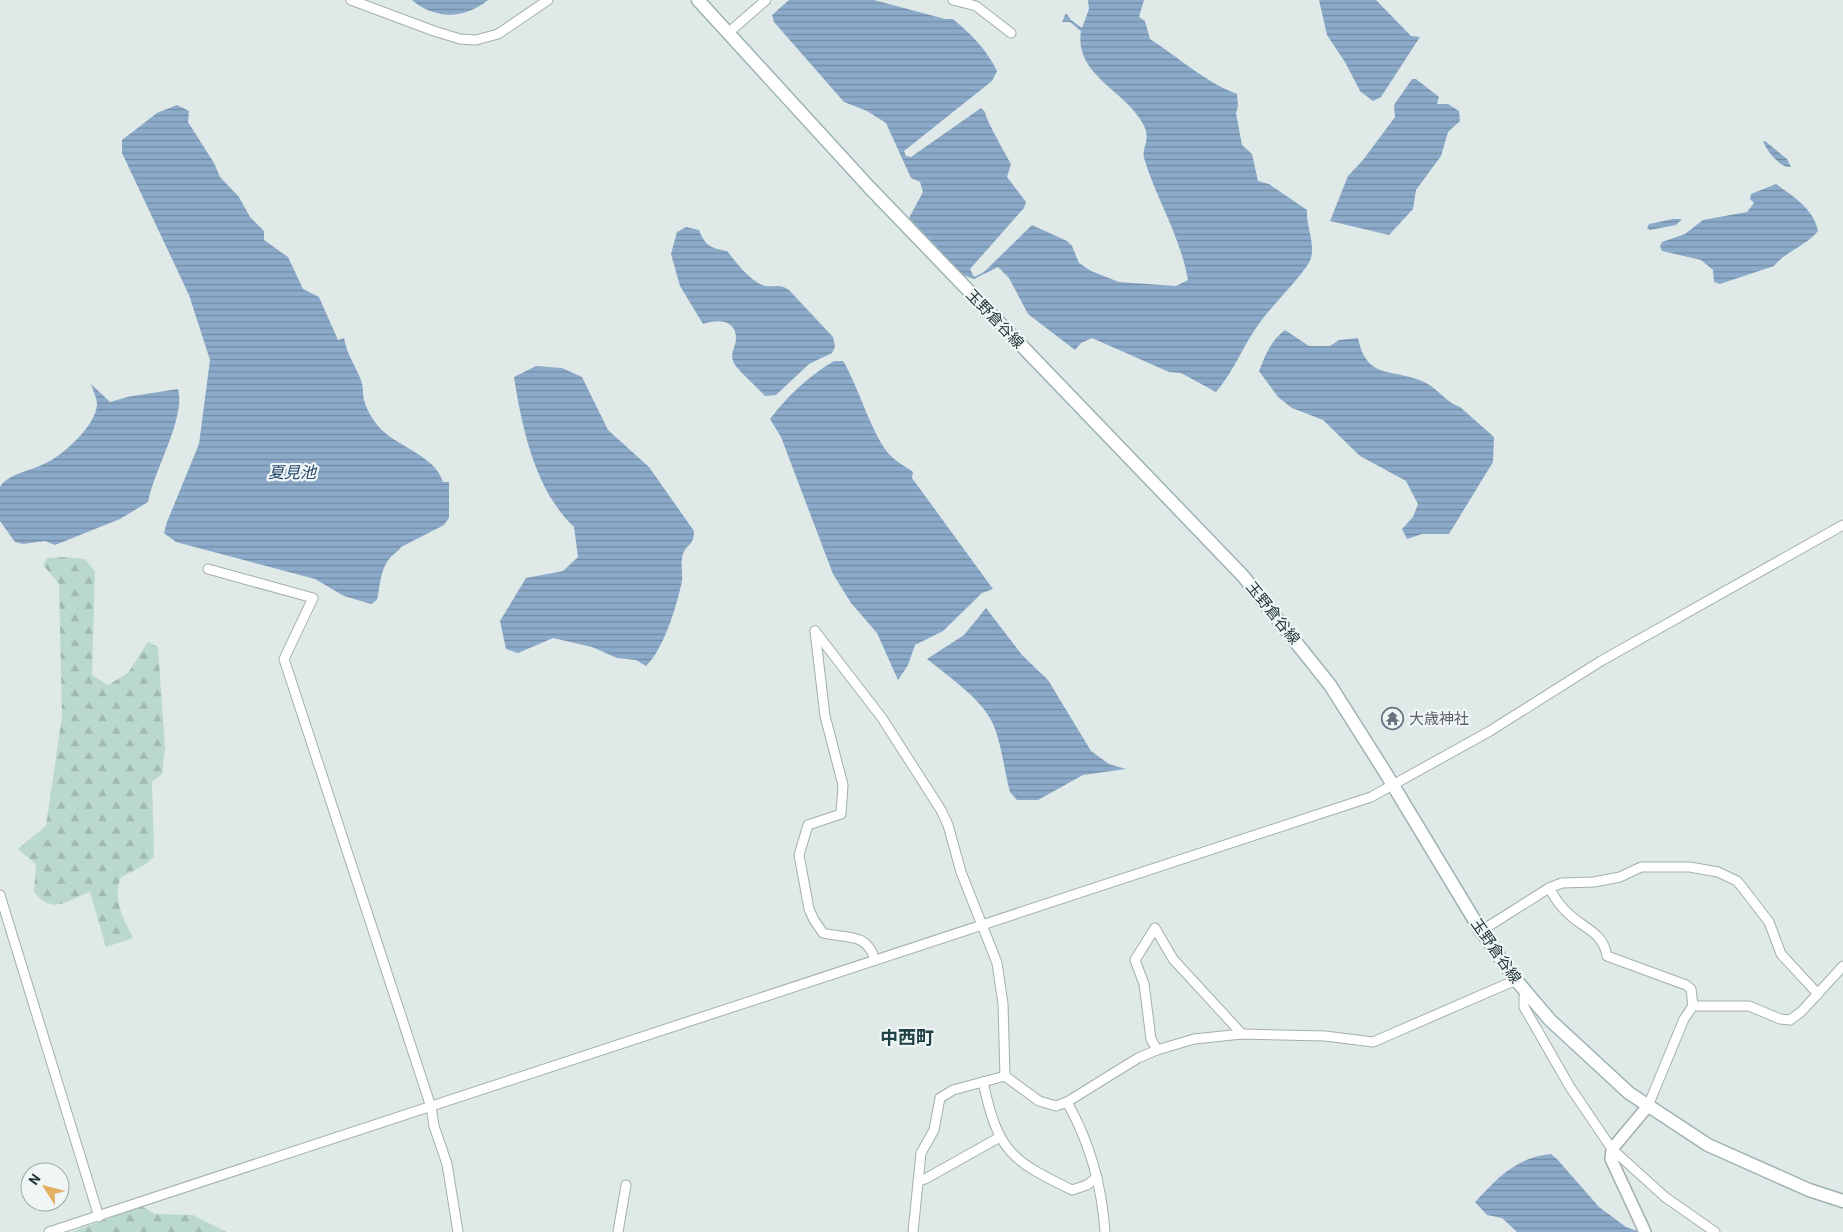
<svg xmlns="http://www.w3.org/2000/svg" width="1843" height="1232" font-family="Barlow,'Noto Sans JP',sans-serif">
  <defs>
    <pattern id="forest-firs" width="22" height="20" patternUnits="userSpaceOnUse" patternTransform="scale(1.25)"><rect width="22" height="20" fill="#bad8cc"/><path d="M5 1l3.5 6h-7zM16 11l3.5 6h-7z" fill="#a0bab0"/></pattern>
    <pattern id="water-rules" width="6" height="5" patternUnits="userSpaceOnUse" patternTransform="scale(1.25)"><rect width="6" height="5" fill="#8caac9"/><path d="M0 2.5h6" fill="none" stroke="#728ba4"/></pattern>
  </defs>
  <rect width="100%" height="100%" fill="#dfe9e8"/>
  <!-- forest -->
  <g fill="url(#forest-firs)">
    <path d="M66,557l19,2 10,13 -3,103 16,10 20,-12 20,-31 10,5 7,102 -3,25 -10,8 2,75 -11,9 -22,11c-9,23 2,40 12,61l-27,9 -16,-55c-24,8 -36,24 -56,0l2,-28 -18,-15 28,-23 16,-110 -3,-132 -16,-19 4,-7z"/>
    <polygon points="141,1206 155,1214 193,1215 226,1232 72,1232"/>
  </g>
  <!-- water -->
  <g fill="url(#water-rules)">
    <path d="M412,0h76c-23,19 -53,20 -76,0z"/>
    <path d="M789,0h85l71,19h8c18,15 34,31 44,52l-5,10 -88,70 2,5 5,1 70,-49 4,4c0,6 21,43 26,52l-4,13 19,25 -2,6 -54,61 4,8 10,-5 48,-47 35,16 5,5 7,17 12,8 28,11 57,4 12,-6c-8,-45 -31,-79 -44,-122 -3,-12 10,-19 -4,-39 -19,-30 -66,-46 -59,-88l-11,-9h-8l4,-9 5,7 11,8 7,-19 -1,-9h56l-5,17 6,4 5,18c28,18 55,43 87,55l1,12 -2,7 6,32 10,9 6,27 11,3 38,26c-1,17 8,31 4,48 -3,12 -41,50 -50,63 -17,22 -26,49 -45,71l-35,-19 -12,-1 -77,-34 -11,5 -6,7 -47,-36 -19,-36 -11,-11 -24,12 -11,-4 -54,-57 14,-26 -3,-10 -9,-4 -25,-55 -19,-12 -23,-9 -70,-80 -2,-7z"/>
    <polygon points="1319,0 1376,0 1411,36 1420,37 1381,97 1373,101 1360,91 1345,62 1327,35"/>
    <polygon points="1412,79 1416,79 1439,97 1437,104 1448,104 1459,111 1460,121 1448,132 1441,156 1416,190 1413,209 1389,235 1330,221 1348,176 1363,160 1395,117 1394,105"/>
    <path d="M177,105l12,6 -1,11 26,41 6,14 19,20 11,20 14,14v9l24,17 15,32 16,8 19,43 6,-2c3,17 11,27 17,42 3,8 1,16 4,23 2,7 8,17 13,23 18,21 57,29 65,56h6v36l-5,7 -43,22c-3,5 -7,6 -11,11 -10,11 -10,28 -13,42l-6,4 -27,-8 -29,-17 -139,-37 -12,-9 3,-11 32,-78 11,-84 -21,-65 -67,-142v-13l35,-27z"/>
    <path d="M1765,141l22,18 4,8c-11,1 -23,-15 -28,-25z"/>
    <path d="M1776,184c17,12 38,25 42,47 -12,15 -32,20 -44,35l-54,18 -6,-2 -1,-12 -12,-10 -39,-9 -2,-5 2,-4 23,-8 18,-14 44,-8 7,-9 -4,-4 1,-5z"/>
    <polygon points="1673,219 1682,219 1676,225 1650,230 1647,228 1649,224"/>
    <path d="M686,227l13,3c6,16 12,18 28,21 10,12 20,27 35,34 10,4 16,-3 27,5l44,47 2,10 -3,6 -23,11 -33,31 -11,1c-7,-8 -25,-24 -30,-31 -7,-12 1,-16 1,-27 0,-19 -20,-19 -33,-14l-23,-38 -9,-32 6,-22z"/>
    <path d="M1285,330l24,16h21l9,-6 19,-2c9,44 36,29 68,45 12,6 21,20 34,24l34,30 -1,25 -44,72h-27l-15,5 -5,-10 11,-12 5,-13 -12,-23 -46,-25 -37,-36 -31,-12 -14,-11 -19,-26c6,-15 12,-31 26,-41z"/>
    <path d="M834,361h9c15,24 30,78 48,95 6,6 15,11 22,16l-1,6 81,111 -11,4 -39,38 -28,14 -7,20 -10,15 -21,-47 -26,-30 -18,-29 -52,-137 -11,-18c19,-25 38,-42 64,-58z"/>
    <path d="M536,366l26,2 20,9 26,53 41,37 45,64c0,15 -7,12 -11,23 -3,8 0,19 -1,27 -5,24 -18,68 -36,85l-10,-6 -19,-2 -25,-11 -39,-9 -35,15 -12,-4 -6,-28 26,-43 37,-7 15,-14 -4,-30c-39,-37 -52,-99 -60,-150z"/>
    <path d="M91,384l19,18 17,-5 51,-8c8,29 -24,81 -30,113l-28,17 -65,26 -10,-4 -22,3 -8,-2 -15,-21v-34c6,-12 32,-17 44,-23 18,-7 54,-40 53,-61 -1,-6 -4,-13 -6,-19z"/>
    <path d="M986,608l36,47 26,25 43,71 18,13 17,5 -43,6 -45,25h-21l-7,-8c-6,-22 -8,-47 -17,-68 -10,-24 -45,-48 -66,-65l37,-24z"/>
    <path d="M1551,1154l6,5 42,48 27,20 14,5h-123l-15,-14 -15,-3 -12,-13c22,-24 42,-45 76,-48z"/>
  </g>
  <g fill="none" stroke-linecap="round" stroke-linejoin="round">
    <defs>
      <g id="minor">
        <polyline points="351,0 434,31 460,39 476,40 498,34 548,0"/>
        <polyline points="953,0 976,6 1011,33"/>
        <polyline points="728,33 766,0"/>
        <polyline points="208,569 313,598 284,659 431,1107 434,1126 447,1164 458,1232"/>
        <polyline points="815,631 882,718 941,810 948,825 961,872 997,963 1003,1004 1005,1076 1039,1101 1056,1106 1067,1102 1138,1058 1157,1050 1194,1039 1242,1034 1325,1036 1373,1042 1516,980"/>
        <path d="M815,631l10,85 18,69 -2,29 -33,11 -9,30 10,54 5,11 9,13c24,6 44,-1 52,27"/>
        <path d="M1549,888c6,10 12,20 22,28 16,14 32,17 36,40l79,29 5,4 2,17"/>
        <polyline points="0,895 99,1217"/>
        <polyline points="1481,931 1549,888 1562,883 1594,882 1620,877 1641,867 1690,867 1718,872 1737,881 1742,887 1769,922 1781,954 1818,994"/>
        <polyline points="1527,993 1524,997 1524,1007 1570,1087 1612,1149 1665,1197 1715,1232"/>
        <polyline points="1157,1050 1151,1039 1144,984 1135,960 1155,928 1173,959 1242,1034"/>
        <path d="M983,1082c15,69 27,78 89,108l15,-5 10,-8"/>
        <path d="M1067,1102c22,39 35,85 38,130"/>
        <polyline points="1648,1106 1684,1019 1693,1006 1749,1006 1780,1019 1790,1020 1801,1012 1843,966"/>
        <polyline points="918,1181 925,1179 1000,1137"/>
        <polyline points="49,1232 1371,797 1490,731 1601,661 1843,525"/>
        <polyline points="618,1232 626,1185"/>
        <polyline points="913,1232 921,1153 934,1130 940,1098 953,1090 1005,1076"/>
      </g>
      <polyline id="tertiary" points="1645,1232 1611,1159 1612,1149 1648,1106"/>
      <polyline id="secondary" points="698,0 869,187 1243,576 1330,685 1385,772 1481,931 1516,980 1550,1020 1629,1093 1708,1145 1809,1190 1843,1201"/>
    </defs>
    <!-- minor casing -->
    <use href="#minor" stroke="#a3afaf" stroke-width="11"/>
    <!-- tertiary casing -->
    <use href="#tertiary" stroke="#a3afaf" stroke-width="14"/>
    <!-- secondary casing -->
    <use href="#secondary" stroke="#9fb3b3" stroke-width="15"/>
    <!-- minor -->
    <use href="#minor" stroke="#fff" stroke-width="9"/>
    <!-- tertiary -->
    <use href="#tertiary" stroke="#fff" stroke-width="11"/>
    <!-- secondary -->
    <use href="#secondary" stroke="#fff" stroke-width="12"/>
  </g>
  <!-- icons -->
  <defs>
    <symbol id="temple-ring" viewBox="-11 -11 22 22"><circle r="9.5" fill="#eff6f5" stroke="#6b7280" stroke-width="1.5"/><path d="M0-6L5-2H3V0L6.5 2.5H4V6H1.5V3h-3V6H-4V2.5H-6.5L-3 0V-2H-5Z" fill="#6b7280"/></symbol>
  </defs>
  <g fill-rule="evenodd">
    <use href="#temple-ring" x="1380" y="706" width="25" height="25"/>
  </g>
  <g text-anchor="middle" stroke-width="4.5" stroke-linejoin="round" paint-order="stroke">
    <!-- street labels -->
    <g font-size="15" fill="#223537" stroke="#eff6f5">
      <text transform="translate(995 319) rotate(46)" y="5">玉野倉谷線</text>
      <text transform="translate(1273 613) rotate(51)" y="5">玉野倉谷線</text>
      <text transform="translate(1496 951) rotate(55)" y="5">玉野倉谷線</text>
    </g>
    <!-- worship labels -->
    <g font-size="15" fill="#5b616d" stroke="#eff6f5" text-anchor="start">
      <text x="1409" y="724">大歳神社</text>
    </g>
    <!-- water labels -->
    <g font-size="16" font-style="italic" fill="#23466c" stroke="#eff6f5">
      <text x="292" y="478">夏見池</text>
    </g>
    <!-- quarter labels -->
    <g font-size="18" font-weight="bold" fill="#204246" stroke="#eff6f5">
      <text x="907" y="1044">中西町</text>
    </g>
  </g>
  <!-- north arrow -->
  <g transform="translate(45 1187) rotate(306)"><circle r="24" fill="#eff6f5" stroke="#9da9a9"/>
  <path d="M0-4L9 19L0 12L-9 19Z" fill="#e3af63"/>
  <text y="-8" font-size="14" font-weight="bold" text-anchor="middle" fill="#223537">N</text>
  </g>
</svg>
